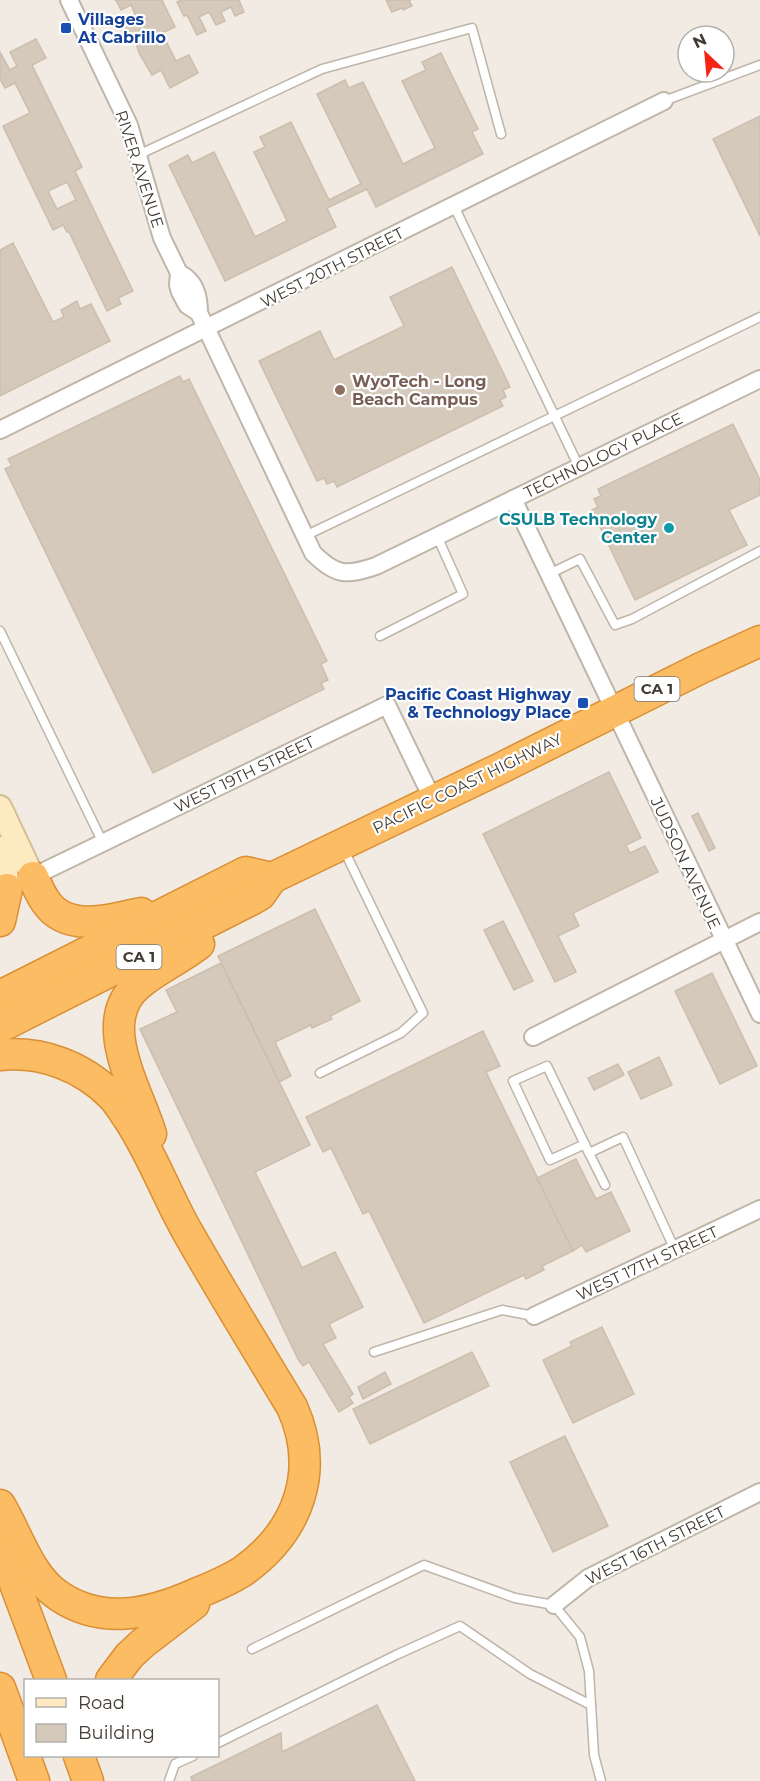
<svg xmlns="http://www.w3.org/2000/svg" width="760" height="1781" font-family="Montserrat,sans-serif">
  <rect width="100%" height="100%" fill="#f1ebe3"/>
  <!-- building -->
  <g fill="#d5c9bb" stroke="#cdbdac" stroke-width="1.5" fill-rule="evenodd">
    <polygon points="114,0 162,0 175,27 162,33 176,61 189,55 198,73 170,88 161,70 152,75 139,53 136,43 146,38 142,29 125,37 118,22 135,14 131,5 121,10 116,0"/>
    <polygon points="182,0 239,0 244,12 235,16 231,7 221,12 225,21 216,25 209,12 199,17 206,31 197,35 187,15 184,16 177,2"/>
    <polygon points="386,0 411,0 409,1 412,6 403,10 402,8 392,12"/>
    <path d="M36,39l10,19 -14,7 50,102 -7,4 58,120 -15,7 3,6 -14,7 -38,-79h-2l-4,-7 -10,5 -50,-104 27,-13 -15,-30 -10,5 -5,-9v-27l10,18 7,-4 -7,-14zM67,182l9,18 -19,9 -9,-18z"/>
    <polygon points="441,53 478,129 472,132 483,154 376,207 367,189 327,208 336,227 225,281 169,165 188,155 192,163 214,152 255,237 287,221 254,152 265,147 260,137 291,122 329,200 361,184 317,94 345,80 349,88 363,82 403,164 435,148 402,81 426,70 422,62"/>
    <polygon points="760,116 760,236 713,139"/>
    <polygon points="13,243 53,322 64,317 61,310 77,301 80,309 91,304 110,341 0,396 0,250"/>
    <polygon points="452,267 510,387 503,390 506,397 500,400 503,406 337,487 334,481 327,484 324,478 317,481 259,361 320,331 334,360 404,326 390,297"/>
    <polygon points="180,376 183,382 189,379 327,661 321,664 328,680 321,683 324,689 153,773 5,469 12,466 8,459"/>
    <polygon points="733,424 760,480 760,495 729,510 747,545 635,600 592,510 598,507 594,499 601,496 598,489"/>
    <polygon points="609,772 641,838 626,845 630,853 645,846 658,872 573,913 579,926 558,936 576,972 555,982 483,834"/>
    <polygon points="698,813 715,848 709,851 692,816"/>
    <polygon points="315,909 360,1001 330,1016 332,1019 312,1028 311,1025 275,1042 291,1076 279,1082 218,956"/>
    <polygon points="503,921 533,981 514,990 484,930"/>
    <polygon points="221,963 310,1145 255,1172 302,1268 335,1252 363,1307 329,1324 336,1338 323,1344 353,1394 349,1397 353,1403 339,1412 309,1362 303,1366 298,1359 140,1029 177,1012 166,990"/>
    <polygon points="712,973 757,1066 720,1084 675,991"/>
    <polygon points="483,1031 500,1066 486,1072 573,1251 542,1266 544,1270 526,1279 524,1275 424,1323 369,1211 363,1214 331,1148 323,1152 306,1117"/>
    <polygon points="659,1057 672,1085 641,1099 628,1072"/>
    <polygon points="618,1064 624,1075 594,1090 588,1078"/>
    <polygon points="576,1159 596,1199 611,1192 630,1231 586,1252 582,1245 573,1251 537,1178"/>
    <polygon points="602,1327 634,1394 573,1423 543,1360 572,1346 570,1342"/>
    <polygon points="472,1352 489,1386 370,1444 353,1409"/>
    <polygon points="385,1372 391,1384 363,1399 358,1387"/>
    <polygon points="565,1436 608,1526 553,1552 510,1462"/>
    <polygon points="377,1705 415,1781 192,1781 191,1777 281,1733 282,1752"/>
  </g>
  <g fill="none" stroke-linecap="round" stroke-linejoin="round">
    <defs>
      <g id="lane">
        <polyline points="664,101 760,65"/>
        <polyline points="138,155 322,69 472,28 501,134"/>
        <polyline points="454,206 579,467"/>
        <polyline points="305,536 760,317"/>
        <polyline points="549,574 580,559 615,625 632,619 760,551"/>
        <polyline points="0,631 103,843"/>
        <polyline points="380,636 463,594 437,536"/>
        <polyline points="320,1073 401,1033 423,1013 343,848"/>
        <polyline points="585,1144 550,1160 513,1081 547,1066 589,1153 623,1137 675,1250"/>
        <polyline points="589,1153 605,1185"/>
        <polyline points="374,1352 502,1310 534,1316"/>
        <polyline points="252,1649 424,1565 515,1598 554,1605 580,1637 589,1671 594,1755 601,1781"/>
        <polyline points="218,1743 396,1655 460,1626 530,1674 591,1705"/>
        <polyline points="169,1781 175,1764 193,1756"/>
      </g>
      <g id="street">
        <polyline points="69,0 129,125 162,238 179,273 178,285 180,292 187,305 199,313"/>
        <path d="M179,273c16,8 20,22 20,40l114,240c23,23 33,23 63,13l384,-187"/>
        <polyline points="0,430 664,101"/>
        <polyline points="513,499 760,1014"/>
        <polyline points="26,880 387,705 433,800"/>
        <polyline points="533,1037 760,922"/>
        <polyline points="534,1316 760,1209"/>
        <polyline points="554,1605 588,1578 760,1492"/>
      </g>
      <g id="secondary">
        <polyline points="0,807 33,877"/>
        <polyline points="0,848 6,860 7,889"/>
      </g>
      <g id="highway">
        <path d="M33,877c4,8 7,17 13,25 21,31 65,18 95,11"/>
        <polyline points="0,921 7,889"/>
        <polyline points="0,996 246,872 272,878"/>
        <polyline points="0,1027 253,899 260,895 272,878 501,768 701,668 760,641"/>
        <path d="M0,1055c42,-4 82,11 112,41 6,6 11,15 16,22 24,36 38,76 59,113 34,60 70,118 105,176 29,64 6,125 -49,164 -15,10 -33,17 -50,24 -44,19 -91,30 -134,1 -30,-20 -41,-61 -59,-91"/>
        <path d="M151,1134c-13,-44 -57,-112 -13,-149 19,-16 42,-26 61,-41"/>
        <polyline points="0,1544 51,1680"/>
        <polyline points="111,1680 129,1656 143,1643 194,1604"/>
        <polyline points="0,1688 34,1781"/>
        <polyline points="79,1756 88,1781"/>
      </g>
    </defs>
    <!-- lane casing -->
    <use href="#lane" stroke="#bfb5a9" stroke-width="11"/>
    <!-- street casing -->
    <use href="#street" stroke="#bfb5a9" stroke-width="20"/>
    <!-- secondary casing -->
    <use href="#secondary" stroke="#d4be95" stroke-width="26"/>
    <!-- highway casing -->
    <use href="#highway" stroke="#da8f34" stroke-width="33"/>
    <!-- lane -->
    <use href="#lane" stroke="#fff" stroke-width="8"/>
    <!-- street -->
    <use href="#street" stroke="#fff" stroke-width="16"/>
    <!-- secondary -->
    <use href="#secondary" stroke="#fdeac0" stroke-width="22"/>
    <!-- highway -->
    <use href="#highway" stroke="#fbbc63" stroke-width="30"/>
  </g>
  <!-- markers -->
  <g fill="#1a4fb4" stroke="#fff" stroke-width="2">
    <rect x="60" y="22" width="12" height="12" rx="3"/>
    <rect x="577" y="697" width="12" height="12" rx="3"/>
  </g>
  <circle fill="#8d6e63" stroke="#fff" stroke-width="2" cx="340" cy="390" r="6"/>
  <circle fill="#0f9aa8" stroke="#fff" stroke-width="2" cx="669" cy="528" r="6"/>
  <g text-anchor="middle" stroke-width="4.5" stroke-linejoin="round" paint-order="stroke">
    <!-- shield labels -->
    <g fill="#fff" stroke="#7b7670" stroke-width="1.5">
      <rect x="634.5" y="677" width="45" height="24" rx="4.5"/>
      <rect x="116.5" y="945" width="45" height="24" rx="4.5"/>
    </g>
    <g font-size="15" font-weight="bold" fill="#423b33">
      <text x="657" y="694">CA 1</text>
      <text x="139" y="962">CA 1</text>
    </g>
    <!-- transit labels -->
    <g font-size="16" font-weight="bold" fill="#164399" stroke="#fff" text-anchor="start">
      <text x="78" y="25">Villages<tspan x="78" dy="18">At Cabrillo</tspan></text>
      <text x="571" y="700" text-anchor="end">Pacific Coast Highway<tspan x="571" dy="18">&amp; Technology Place</tspan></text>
    </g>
    <!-- street labels -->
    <g font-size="16" fill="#423b33" stroke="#fff">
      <text transform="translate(140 169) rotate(72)" y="6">RIVER AVENUE</text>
      <text transform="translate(332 267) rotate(-27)" y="6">WEST 20TH STREET</text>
      <text transform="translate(603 455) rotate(-26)" y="6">TECHNOLOGY PLACE</text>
      <text transform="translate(244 774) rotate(-26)" y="6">WEST 19TH STREET</text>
      <text transform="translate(467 783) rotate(-26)" y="6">PACIFIC COAST HIGHWAY</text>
      <text transform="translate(686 863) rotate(65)" y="6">JUDSON AVENUE</text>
      <text transform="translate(647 1263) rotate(-25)" y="6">WEST 17TH STREET</text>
      <text transform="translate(655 1545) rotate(-27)" y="6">WEST 16TH STREET</text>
    </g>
    <!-- education labels -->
    <g font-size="16" font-weight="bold" fill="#785e54" stroke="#fff" text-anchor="start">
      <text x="352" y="387">WyoTech - Long<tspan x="352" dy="18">Beach Campus</tspan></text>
    </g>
    <!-- culture labels -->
    <g font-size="16" font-weight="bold" fill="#0d838f" stroke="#fff" text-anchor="end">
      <text x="657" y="525">CSULB Technology<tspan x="657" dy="18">Center</tspan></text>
    </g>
  </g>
  <!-- legend -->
  <rect x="24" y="1679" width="195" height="78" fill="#ffffff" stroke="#b3b1ad" stroke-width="1.5"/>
  <rect x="36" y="1698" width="30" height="9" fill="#fdeac0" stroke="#b3b1ad" stroke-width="1.5"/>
  <text x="78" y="1709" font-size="18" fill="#423b33">Road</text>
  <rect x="36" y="1724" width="30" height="18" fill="#d5c9bb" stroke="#b3b1ad" stroke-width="1.5"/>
  <text x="78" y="1739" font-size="18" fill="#423b33">Building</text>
  <!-- north arrow -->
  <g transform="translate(706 54) rotate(334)"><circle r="28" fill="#ffffff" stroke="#b3b1ad" stroke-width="1.5"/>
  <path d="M0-4.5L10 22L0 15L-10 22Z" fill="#f62414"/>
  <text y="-9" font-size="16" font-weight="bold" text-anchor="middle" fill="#423b33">N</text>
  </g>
</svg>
